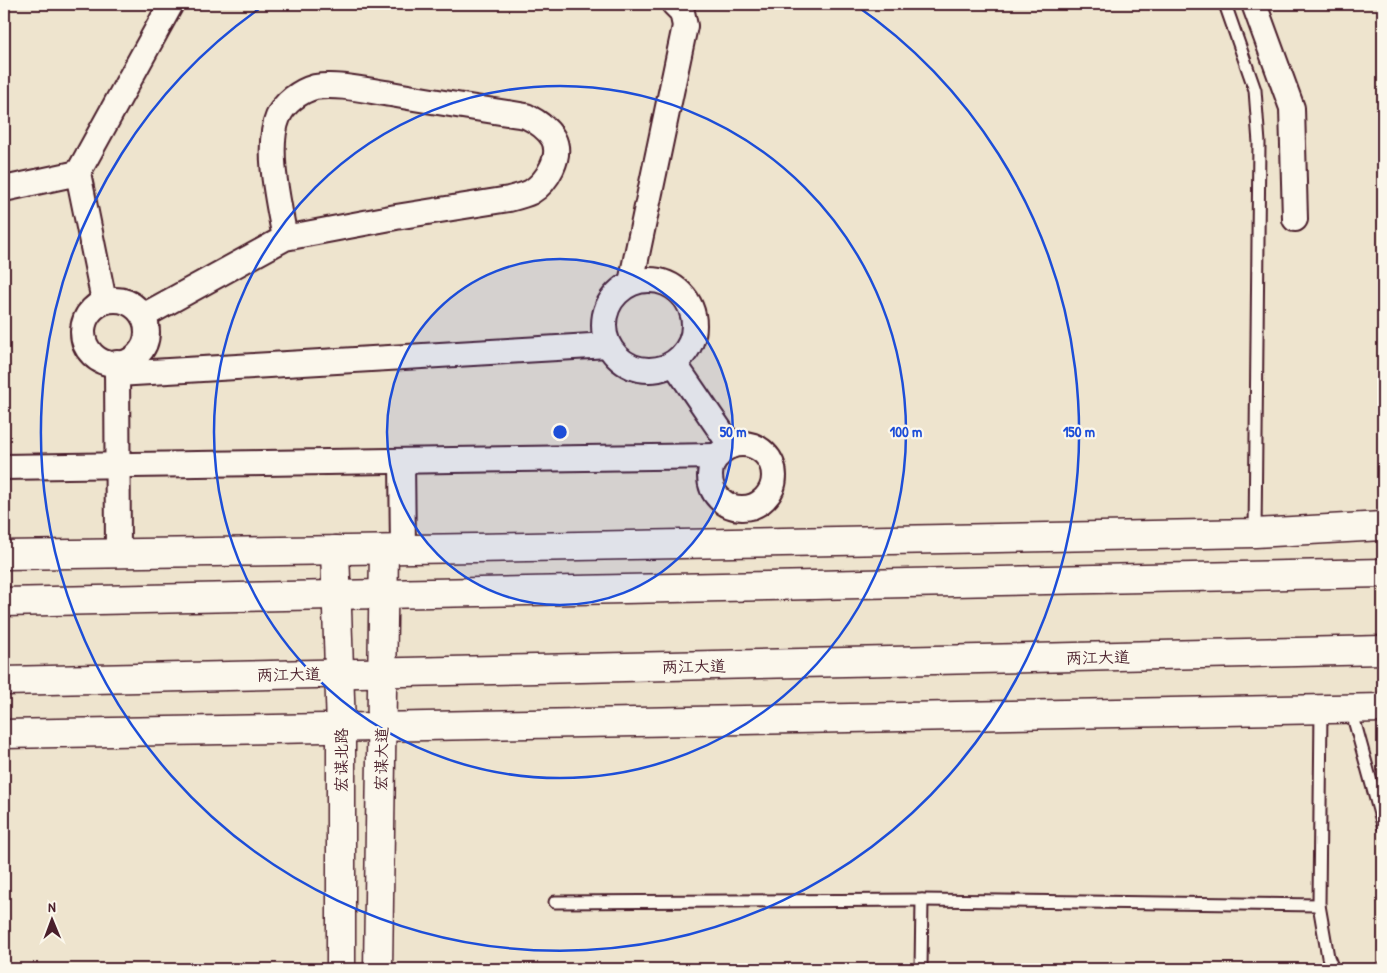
<svg xmlns="http://www.w3.org/2000/svg" width="1387" height="973" font-family="'Patrick Hand','LXGW WenKai TC',sans-serif">
  <rect width="100%" height="100%" fill="#eee4ce"/>
  <filter id="ink" filterUnits="userSpaceOnUse"><feTurbulence type="fractalNoise" baseFrequency=".02" numOctaves="2"/><feDisplacementMap in="SourceGraphic" scale="10" xChannelSelector="R" yChannelSelector="G"/><feConvolveMatrix kernelMatrix="1 2 1 2 8 2 1 2 1" color-interpolation-filters="sRGB"/></filter>
  <g filter="url(#ink)">
    <!-- building -->
    <polygon fill="#d0b687" stroke="#4a1f2b" points="1383,960 1383,969 1367,969 1366,968"/>
    <g fill="none" stroke-linecap="round" stroke-linejoin="round">
      <defs>
        <g id="service">
          <polyline points="1225,4 1255,90 1259,143 1255,533"/>
          <polyline points="1321,709 1319,905 1328,957 1333,969"/>
          <polyline points="1351,709 1383,825"/>
          <polyline points="555,902 922,900 1319,905"/>
          <polyline points="921,969 922,900"/>
        </g>
        <g id="minor">
          <polyline points="1254,4 1292,108 1295,219"/>
          <polyline points="78,173 171,4"/>
          <polyline points="4,189 78,173 104,301"/>
          <circle cx="649" cy="325" r="45"/>
          <polyline points="631,283 685,26 682,12 674,4"/>
          <circle cx="115" cy="332" r="32"/>
          <path d="M143,316l142,-78c-6,-33 -20,-90 -7,-121 6,-14 22,-26 37,-30 23,-4 54,4 76,7 45,8 90,15 135,22 10,5 21,12 27,22 10,18 -6,44 -22,54 -6,3 -14,5 -22,7l-113,18 -111,21"/>
          <polyline points="117,363 118,553"/>
          <polyline points="674,363 731,446"/>
          <polyline points="117,374 608,345"/>
          <circle cx="742" cy="476" r="32"/>
          <polyline points="402,461 403,549"/>
          <polyline points="4,467 718,456"/>
        </g>
        <g id="tertiary">
          <polyline points="4,555 476,548 1255,533 1383,526"/>
          <polyline points="4,734 1383,708"/>
        </g>
        <g id="secondary">
          <polyline points="335,550 341,728 341,969"/>
          <polyline points="378,969 384,550"/>
        </g>
        <g id="trunk">
          <polyline points="4,602 1383,573"/>
          <polyline points="4,681 1383,650"/>
        </g>
      </defs>
      <!-- service casing -->
      <use href="#service" stroke="#4a1f2b" stroke-width="15"/>
      <!-- minor casing -->
      <use href="#minor" stroke="#4a1f2b" stroke-width="28"/>
      <!-- tertiary casing -->
      <use href="#tertiary" stroke="#4a1f2b" stroke-width="31"/>
      <!-- secondary casing -->
      <use href="#secondary" stroke="#4a1f2b" stroke-width="31"/>
      <!-- trunk casing -->
      <use href="#trunk" stroke="#4a1f2b" stroke-width="31"/>
      <!-- service -->
      <use href="#service" stroke="#fbf7ec" stroke-width="11"/>
      <!-- minor -->
      <use href="#minor" stroke="#fbf7ec" stroke-width="24"/>
      <!-- tertiary -->
      <use href="#tertiary" stroke="#fbf7ec" stroke-width="28"/>
      <!-- secondary -->
      <use href="#secondary" stroke="#fbf7ec" stroke-width="28"/>
      <!-- trunk -->
      <use href="#trunk" stroke="#fbf7ec" stroke-width="28"/>
    </g>
  </g>
  <!-- distance rings -->
  <circle cx="560" cy="432" r="173" fill="#1d4ed8" fill-opacity=".12"/>
  <g fill="none" stroke="#1d4ed8" stroke-width="2.5">
    <circle cx="560" cy="432" r="173"/>
    <circle cx="560" cy="432" r="346"/>
    <path d="M854 4A519 519 0 1 1 266 4"/>
  </g>
  <g text-anchor="middle" stroke-width="4.5" stroke-linejoin="round" paint-order="stroke">
    <!-- street labels -->
    <g font-size="16" fill="#4a1f2b" stroke="#fbf7ec">
      <text transform="translate(1098 657) rotate(-1)" y="6">两江大道</text>
      <text transform="translate(694 666) rotate(-1)" y="6">两江大道</text>
      <text transform="translate(289 674) rotate(-1)" y="6">两江大道</text>
      <text transform="translate(381 759) rotate(-89)" y="6">宏谋大道</text>
      <text transform="translate(341 760) rotate(-90)" y="6">宏谋北路</text>
    </g>
  </g>
  <circle cx="560" cy="432" r="8" fill="#1d4ed8" stroke="#fbf7ec" stroke-width="2.5"/>
  <g font-size="15" text-anchor="middle" font-weight="bold" fill="#1d4ed8" stroke="#fbf7ec" stroke-width="4.5" stroke-linejoin="round" paint-order="stroke">
    <text x="733" y="437">50 m</text>
    <text x="906" y="437">100 m</text>
    <text x="1079" y="437">150 m</text>
  </g>
  <!-- margin -->
  <rect width="1387" height="973" fill="none" stroke="#fbf7ec" stroke-width="20"/>
  <rect x="10" y="10" width="1367" height="953" fill="none" stroke="#4a1f2b" stroke-width="2" filter="url(#ink)"/>
  <!-- north arrow -->
  <g transform="translate(52 920) rotate(359)" stroke="#fbf7ec" stroke-width="4" paint-order="stroke">
  <path d="M0-4L9 19L0 12L-9 19Z" fill="#4a1f2b"/>
  <text y="-8" font-size="14" font-weight="bold" text-anchor="middle" fill="#4a1f2b">N</text>
  </g>
</svg>
